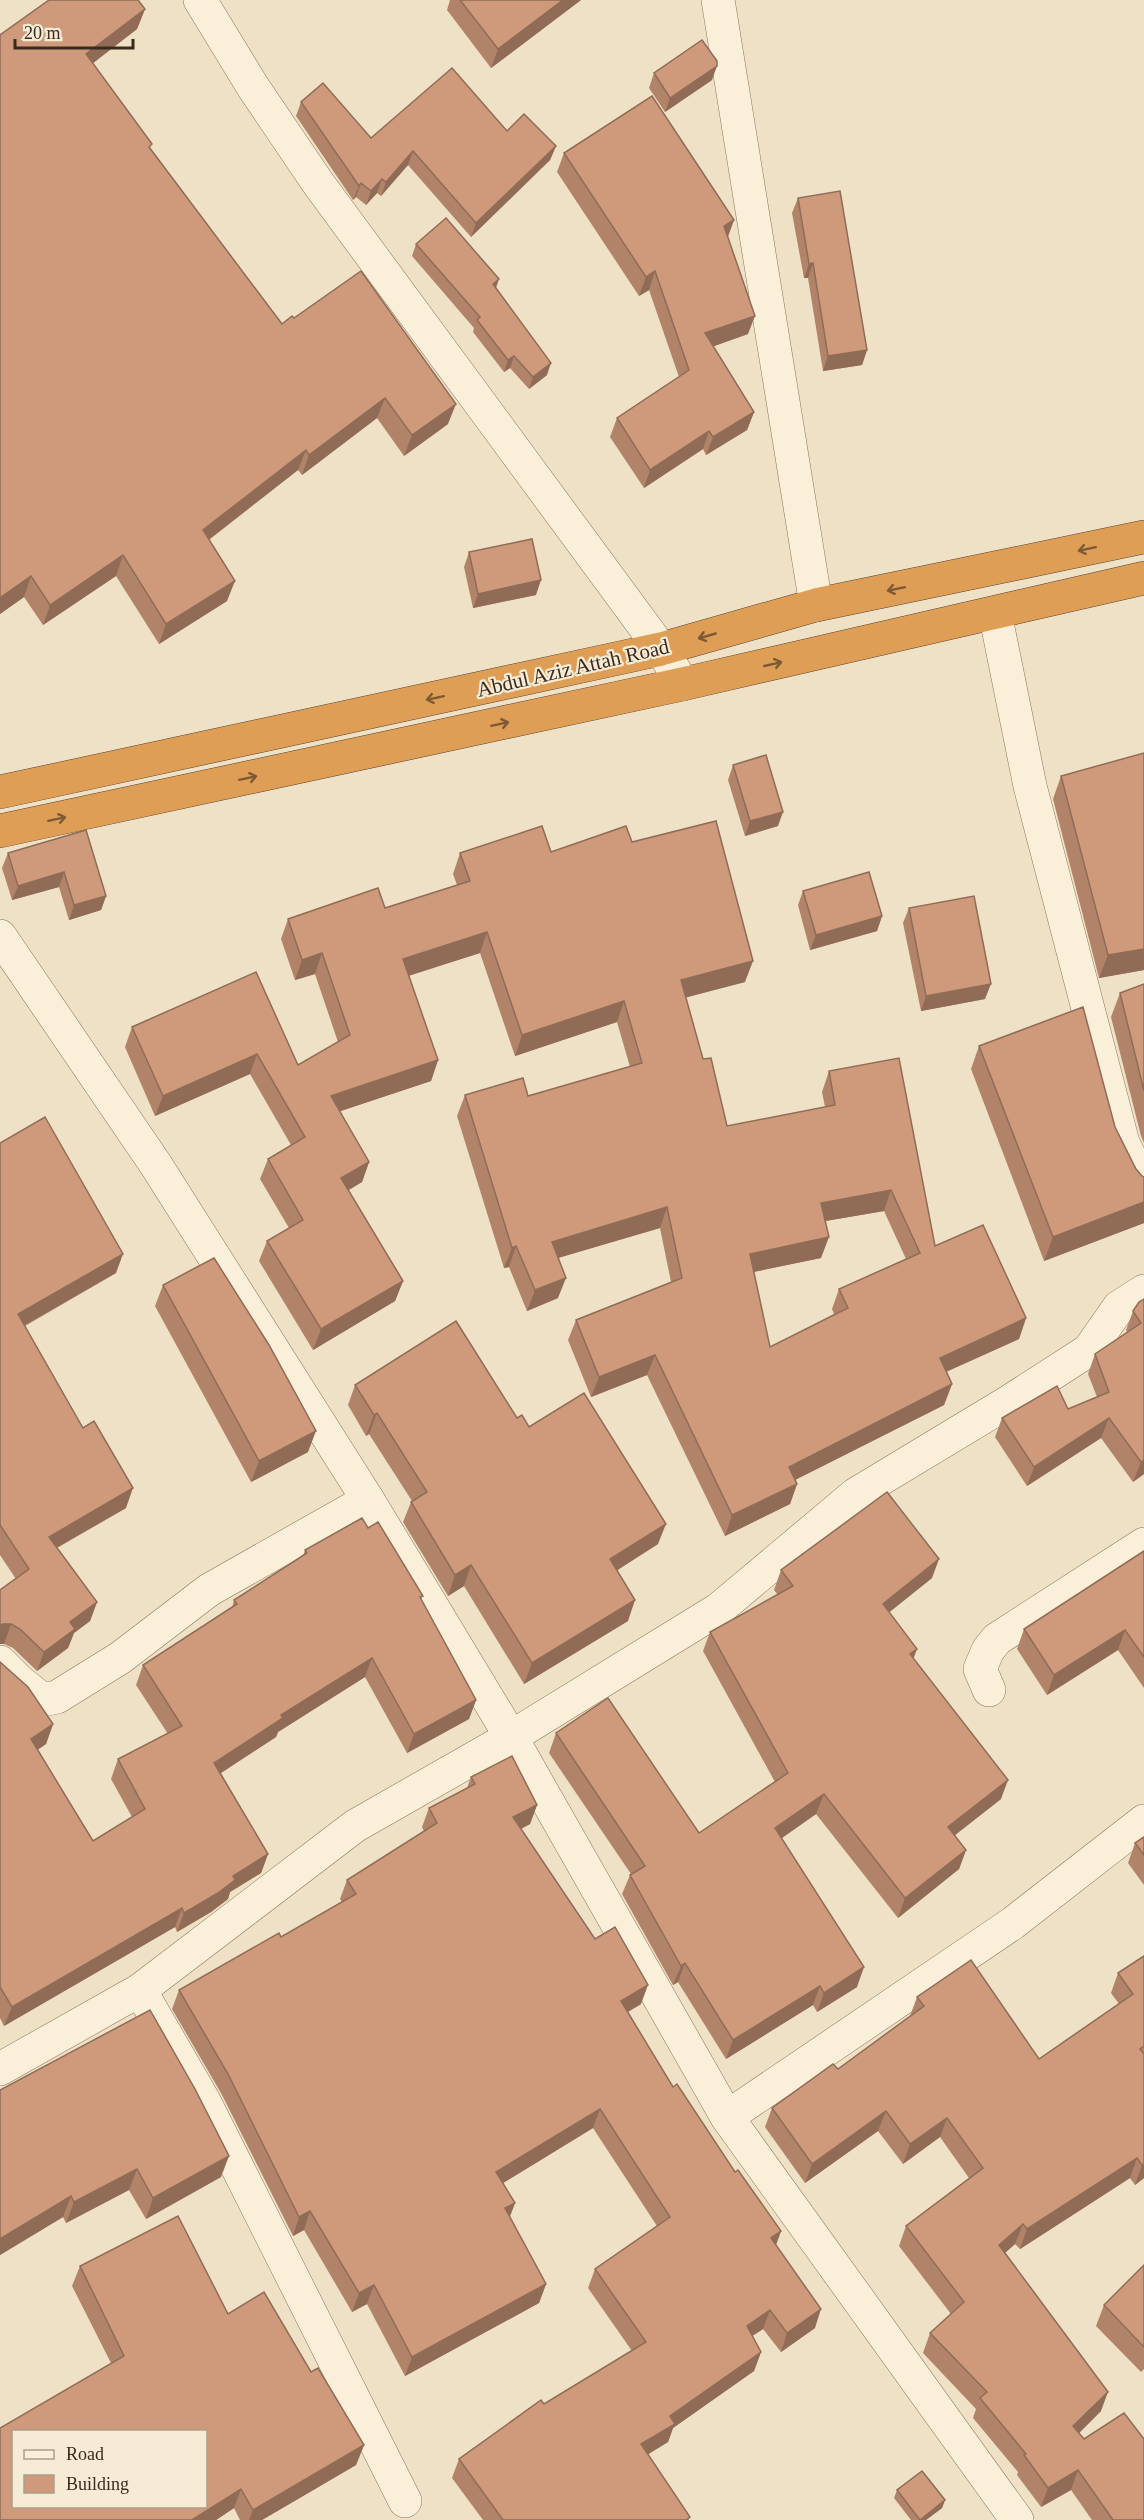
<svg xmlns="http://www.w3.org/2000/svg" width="1144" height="2520" font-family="Georgia,serif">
  <rect width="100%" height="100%" fill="#efe1c5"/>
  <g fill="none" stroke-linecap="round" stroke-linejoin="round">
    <defs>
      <g id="minor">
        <polyline points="200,0 253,87 318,183 661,649 683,684"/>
        <polyline points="718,0 816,605"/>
        <polyline points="995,613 1030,786 1123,1143 1144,1185"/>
        <polyline points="0,936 156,1165 368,1500 511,1737 727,2117 1017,2520"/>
        <polyline points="0,1662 19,1681 43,1700 57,1697 120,1658 209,1590 368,1500"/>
        <polyline points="989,1690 980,1669 988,1650 997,1639 1144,1544"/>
        <polyline points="140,1990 204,2101 405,2501"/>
        <polyline points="0,2069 140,1990 355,1826 511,1737 719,1609 856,1494 1010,1401 1089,1350 1119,1307 1144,1291"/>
        <polyline points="727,2117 1013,1923 1144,1821"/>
      </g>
      <g id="highway">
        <polyline points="0,792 661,649 816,605 1144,537"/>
        <polyline points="0,831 683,684 1144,578"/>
      </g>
    </defs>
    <!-- minor casing -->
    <use href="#minor" stroke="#8b735b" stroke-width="34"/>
    <!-- highway casing -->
    <use href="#highway" stroke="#59412f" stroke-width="34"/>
    <!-- minor -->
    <use href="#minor" stroke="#faefd9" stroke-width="33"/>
    <!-- highway -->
    <use href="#highway" stroke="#df9e55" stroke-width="33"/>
  </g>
  <!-- wall -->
  <g fill="#b1846a" fill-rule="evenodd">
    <polygon points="450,0 581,0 491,68 447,10"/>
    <polygon points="145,9 137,29 93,63 151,149 282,324 294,318 448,424 404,456 377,418 302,475 298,470 209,540 227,601 159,644 116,576 43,625 24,597 0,614 0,35"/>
    <polygon points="654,73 712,80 665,112 649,88"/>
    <polygon points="301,102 371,138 507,131 556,146 550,160 471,237 408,165 381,196 377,193 366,205 356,197 353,200 296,116"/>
    <polygon points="564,153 734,220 728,237 748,334 713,346 754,412 747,430 706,455 703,449 644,488 610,437 617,418 679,377 649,290 639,296 557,172"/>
    <polygon points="798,198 867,350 862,365 823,371 808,278 804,278 792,213"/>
    <polygon points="416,244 496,288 547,375 529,389 510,368 504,372 473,332 474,328 412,256"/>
    <polygon points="469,552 536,595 473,608 464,567"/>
    <polygon points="1144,753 1144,970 1099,978 1053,799 1061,776"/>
    <polygon points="733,765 778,826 745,836 728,780"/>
    <polygon points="86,830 106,896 101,910 69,920 59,887 12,900 2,868 8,853"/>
    <path d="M632,842l113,140 -60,15 18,62 24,67 98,-19 -3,-15 7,-21 106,175 91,72 -7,21 -73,33 6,12 -8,21 -149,75 2,4 -7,20 -65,32 -78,-161 -56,22 -23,-57 8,-20 95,-38 -11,-54 -102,30v40l-31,13 -18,-44 -5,1 -47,-152 8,-21 63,1 102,-29 -13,-45 -102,34 -35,-103 -71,22 29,85 -7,21 -91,30 29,51 -7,20 -14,8 55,91 -8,20 -82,49 -54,-89 8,-20 22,-13 -29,-49 8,-20 23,-14 -41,-71 -95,42 -30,-69 7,-20 124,-55 42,93 40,-23 -23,-68 -20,6 -14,-41 7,-20 97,-11 72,-23 -4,-11 7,-21 91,-1zM884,1211l22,48 -67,30 -7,20 2,5 -64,33 -16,-75 67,-14 4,-37z"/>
    <polygon points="803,891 882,916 877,931 810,950 798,905"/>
    <polygon points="909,908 985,999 921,1011 903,923"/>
    <polygon points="1144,984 1144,1143 1141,1136 1111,1017 1120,993"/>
    <polygon points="979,1046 1115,1127 1136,1169 1142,1176 1144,1177 1144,1223 1044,1261 971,1069"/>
    <polygon points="0,1143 116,1273 25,1326 126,1508 57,1548 97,1602 90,1621 74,1633 68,1648 37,1671 13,1648 4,1644 0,1644 16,1579 0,1555"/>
    <polygon points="163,1285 308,1452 251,1482 155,1306"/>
    <polygon points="1144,1299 1144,1474 1133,1482 1101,1438 1027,1486 995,1437 1002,1418 1068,1409 1097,1397 1088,1374 1095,1354 1127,1332 1126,1330 1133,1311"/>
    <polygon points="355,1385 517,1418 529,1427 658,1544 617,1570 628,1621 524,1684 464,1586 448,1596 403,1522 411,1502 412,1501 369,1434 366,1436 348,1405"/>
    <polygon points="368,1528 423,1596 421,1599 476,1700 469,1719 407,1753 365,1677 278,1732 276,1737 221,1773 268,1854 261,1873 230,1892 228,1899 211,1912 177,1932 175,1927 4,2026 0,2018 0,1662 53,1724 46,1744 37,1750 93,1841 132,1817 111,1779 118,1759 168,1734 136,1685 143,1665 232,1608 234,1600 303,1556 305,1550"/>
    <polygon points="1144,1551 1144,1688 1118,1650 1047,1695 1017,1649 1024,1629"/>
    <polygon points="781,1570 932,1578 889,1612 913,1658 1001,1799 955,1835 966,1850 959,1869 898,1918 816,1814 781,1838 857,1987 817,2012 813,2005 726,2059 678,1982 673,1985 622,1894 630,1875 631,1874 549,1753 556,1733 699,1833 775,1782 703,1651 710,1632 778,1595 774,1590"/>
    <polygon points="471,1777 537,1805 530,1824 521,1829 595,1939 641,2004 628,2012 673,2087 735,2172 781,2231 776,2245 815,2328 781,2352 763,2329 752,2336 761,2352 754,2371 673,2428 668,2442 648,2454 689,2520 483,2520 452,2478 459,2459 544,2404 632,2351 588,2288 595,2269 657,2226 593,2128 503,2183 515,2203 509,2217 546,2284 539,2303 405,2376 367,2304 352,2312 304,2230 293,2236 221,2093 172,2009 179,1990 281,1937 342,1902 340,1899 347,1880 424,1831 422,1827 429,1808 467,1788"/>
    <polygon points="1144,1837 1144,1885 1128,1863 1135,1843"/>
    <polygon points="1144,1956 1144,2178 1135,2185 1130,2178 1020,2249 1015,2244 1005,2253 1101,2411 1079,2433 1144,2520 1092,2520 1071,2490 1041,2507 1017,2475 1018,2472 973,2418 976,2409 923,2353 930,2333 951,2314 899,2246 906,2226 969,2178 940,2137 903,2164 878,2131 805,2183 765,2127 772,2108 838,2069 910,2016 917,1997 1039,2059 1119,2004 1111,1993 1118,1973"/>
    <polygon points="0,2090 221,2177 146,2219 129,2190 66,2223 63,2217 0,2255"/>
    <polygon points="1144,2265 1144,2369 1141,2372 1096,2326 1104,2305"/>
    <polygon points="80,2266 228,2314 311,2372 364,2445 356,2465 262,2520 240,2520 234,2508 216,2520 0,2520 111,2363 72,2286"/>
    <polygon points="897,2490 945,2500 942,2508 926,2520 911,2520 894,2498"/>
  </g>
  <!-- shaded-wall -->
  <g fill="#906c56">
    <polygon points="563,0 581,0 491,68 498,49"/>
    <polygon points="145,9 137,29 79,74 86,54"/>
    <polygon points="717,66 712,80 665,112 670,98"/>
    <polygon points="556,146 550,160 471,237 476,223"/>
    <polygon points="413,151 408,165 381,196 386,182"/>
    <polygon points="382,179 377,193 366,205 371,191"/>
    <polygon points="361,183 356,197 353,200 359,186"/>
    <polygon points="734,220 727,238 724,226"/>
    <polygon points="813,263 808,278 804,278 809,264"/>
    <polygon points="655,271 649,290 639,296 646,277"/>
    <polygon points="499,279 495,291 493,284"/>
    <polygon points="755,316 748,334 698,352 705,333"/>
    <polygon points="867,350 862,365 823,371 828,356"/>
    <polygon points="514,356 510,368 504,372 508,360"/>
    <polygon points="551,363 547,375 529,389 533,377"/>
    <polygon points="385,398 377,418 302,475 309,455"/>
    <polygon points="456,404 448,424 404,456 412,435"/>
    <polygon points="754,412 747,430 706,455 713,437"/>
    <polygon points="709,431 703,449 644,488 650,470"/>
    <polygon points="306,450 298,470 195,550 203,530"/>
    <polygon points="123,555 116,576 43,625 50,605"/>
    <polygon points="31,576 24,597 0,614 0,598"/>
    <polygon points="541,580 536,595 473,608 478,594"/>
    <polygon points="235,581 227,601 159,644 166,624"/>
    <polygon points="783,812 778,826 745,836 750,821"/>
    <polygon points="64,872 59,887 12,900 18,886"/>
    <polygon points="106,896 101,910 69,920 74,905"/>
    <polygon points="882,916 877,931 810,950 816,935"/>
    <polygon points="487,932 480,953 396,980 403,959"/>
    <polygon points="1144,949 1144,970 1099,978 1108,955"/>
    <polygon points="322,953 315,974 295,980 302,960"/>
    <polygon points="753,961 745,982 673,1001 681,980"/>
    <polygon points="991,984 985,999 921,1011 926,996"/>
    <polygon points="624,1001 617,1022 515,1056 522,1035"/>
    <polygon points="257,1054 250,1074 155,1116 163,1096"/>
    <polygon points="438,1060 431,1081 323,1117 331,1096"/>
    <polygon points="369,1162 362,1182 334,1199 341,1178"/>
    <polygon points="891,1190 884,1211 814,1223 821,1203"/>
    <polygon points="1144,1202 1144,1223 1044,1261 1053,1237"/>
    <polygon points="667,1207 660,1228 544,1262 552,1242"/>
    <polygon points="829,1237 821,1258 743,1274 750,1254"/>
    <polygon points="516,1246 509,1267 504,1268 512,1248"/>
    <polygon points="123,1254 116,1273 11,1333 18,1314"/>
    <polygon points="566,1278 558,1298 527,1311 535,1290"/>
    <polygon points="403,1281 395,1301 313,1350 321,1329"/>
    <polygon points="1026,1318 1019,1339 932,1378 940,1358"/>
    <polygon points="655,1355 647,1375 591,1397 599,1377"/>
    <polygon points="952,1384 944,1405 781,1487 789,1467"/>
    <polygon points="377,1413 369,1434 366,1436 374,1415"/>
    <polygon points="1109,1418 1101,1438 1027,1486 1034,1467"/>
    <polygon points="316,1431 308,1452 251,1482 259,1461"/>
    <polygon points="1144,1460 1144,1474 1133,1482 1141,1462"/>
    <polygon points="797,1484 790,1504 725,1536 732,1515"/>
    <polygon points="133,1488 126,1508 42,1556 49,1537"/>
    <polygon points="666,1524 658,1544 602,1580 610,1559"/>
    <polygon points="939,1559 932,1578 876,1623 883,1604"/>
    <polygon points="471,1565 464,1586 448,1596 455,1575"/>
    <polygon points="635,1600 628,1621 524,1684 532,1663"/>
    <polygon points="97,1602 90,1621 74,1633 68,1648 37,1671 44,1652 70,1622"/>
    <polygon points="3,1624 11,1624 4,1644 0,1644 0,1626"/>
    <polygon points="1125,1630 1118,1650 1047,1695 1054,1675"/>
    <polygon points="917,1649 910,1668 910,1654"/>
    <polygon points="372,1658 365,1677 278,1732 276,1737 207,1782 214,1763 281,1715"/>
    <polygon points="476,1700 469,1719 407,1753 414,1734"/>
    <polygon points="53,1724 46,1744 24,1759 31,1739"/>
    <polygon points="1008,1780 1001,1799 941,1846 948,1827"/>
    <polygon points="824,1794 816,1814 768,1848 775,1828"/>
    <polygon points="537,1805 530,1824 507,1836 513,1817"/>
    <polygon points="966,1850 959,1869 898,1918 905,1898"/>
    <polygon points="268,1854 261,1873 230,1892 228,1899 211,1912 177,1932 184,1913 233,1876"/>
    <polygon points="182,1908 175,1927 4,2026 12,2007"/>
    <polygon points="685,1963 678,1982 673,1985 681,1966"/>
    <polygon points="864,1967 857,1987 817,2012 824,1993"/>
    <polygon points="648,1985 641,2004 614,2020 621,2001"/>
    <polygon points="820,1986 813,2005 726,2059 733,2040"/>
    <polygon points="600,2109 593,2128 490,2191 496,2172"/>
    <polygon points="886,2111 878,2131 805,2183 812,2164"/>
    <polygon points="947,2118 940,2137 903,2164 910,2144"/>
    <polygon points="229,2156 221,2177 146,2219 153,2198"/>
    <polygon points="1137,2158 1130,2178 1020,2249 1027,2229"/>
    <polygon points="1144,2164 1144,2178 1135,2185 1142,2165"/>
    <polygon points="137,2169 129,2190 66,2223 74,2202"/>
    <polygon points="71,2196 63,2217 0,2255 0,2239"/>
    <polygon points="515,2203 508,2222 505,2208"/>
    <polygon points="310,2211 304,2230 293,2236 299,2217"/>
    <polygon points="1023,2224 1015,2244 991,2265 999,2245"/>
    <polygon points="781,2231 774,2250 771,2238"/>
    <polygon points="546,2284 539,2303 405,2376 412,2357"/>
    <polygon points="374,2285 367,2304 352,2312 359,2293"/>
    <polygon points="821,2309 815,2328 781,2352 787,2333"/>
    <polygon points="770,2310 763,2329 740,2344 747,2326"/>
    <polygon points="761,2352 754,2371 673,2428 668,2442 634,2463 641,2444 670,2416"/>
    <polygon points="1108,2392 1101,2411 1066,2446 1073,2426"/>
    <polygon points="364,2445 356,2465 262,2520 249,2520 253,2510"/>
    <polygon points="1078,2470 1071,2490 1041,2507 1048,2488"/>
    <polygon points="241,2489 234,2508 216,2520 192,2520"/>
    <polygon points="945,2500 942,2508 926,2520 919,2520"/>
  </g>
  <!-- building -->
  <g fill="#ce9a7b" stroke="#906c56" stroke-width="1.5" fill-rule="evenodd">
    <polygon points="49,0 138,0 145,9 86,54 152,144 149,147 282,324 292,316 294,318 361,271 456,404 412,435 385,398 309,455 306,450 203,530 235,581 166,624 123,555 50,605 31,576 0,598 0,35"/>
    <polygon points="460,0 563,0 498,49"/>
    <polygon points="702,40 717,61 717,66 670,98 654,73"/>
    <polygon points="452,68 507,131 524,114 556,146 476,223 413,151 386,182 382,179 371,191 361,183 359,186 301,102 323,83 371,138"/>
    <polygon points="652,96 734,220 724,226 755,316 705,333 754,412 713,437 709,431 650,470 617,418 689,370 655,271 646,277 564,153"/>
    <polygon points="840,191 867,350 828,356 813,263 809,264 798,198"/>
    <polygon points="446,218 499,279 493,284 551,363 533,377 514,356 508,360 477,320 480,317 416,244"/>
    <polygon points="532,539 541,580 478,594 469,552"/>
    <polygon points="1144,753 1144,949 1108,955 1061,776"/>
    <polygon points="766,755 783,812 750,821 733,765"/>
    <path d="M716,821l37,140 -72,19 22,79 8,-1 16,68 108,-21 -6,-34 70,-13 36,188 48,-21 43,93 -86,40 12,26 -163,83 8,17 -65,31 -77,-160 -56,22 -23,-57 106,-42 -15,-71 -115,35 14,36 -31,12 -19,-44 -4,2 -47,-153 58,-17 5,18 114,-33 -18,-62 -102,34 -35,-103 -84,27 35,101 -107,36 38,66 -28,16 62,103 -82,48 -54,-88 36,-21 -35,-61 37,-22 -48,-83 -94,42 -31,-69 124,-55 42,93 52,-30 -28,-82 -20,7 -14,-41 90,-31 7,20 85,-27 -10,-28 82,-27 9,26 75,-26 6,16zM891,1190l29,63 -81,36 9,19 -78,39 -20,-93 79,-17 -8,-34z"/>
    <polygon points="86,830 106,896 74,905 64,872 18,886 8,853"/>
    <polygon points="869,872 882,916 816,935 803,891"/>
    <polygon points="974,896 991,984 926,996 909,908"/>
    <polygon points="1144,984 1144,1091 1120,993"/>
    <polygon points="1083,1007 1115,1127 1136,1169 1142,1176 1144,1177 1144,1202 1053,1237 979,1046"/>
    <polygon points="45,1117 123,1254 18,1314 83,1428 94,1421 133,1488 49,1537 97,1602 70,1622 75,1629 44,1652 20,1629 11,1624 3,1624 0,1626 0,1590 29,1569 0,1525 0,1143"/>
    <polygon points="214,1258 269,1345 316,1431 259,1461 163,1285"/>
    <polygon points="1144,1299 1144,1460 1141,1462 1109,1418 1034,1467 1002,1418 1057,1386 1068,1409 1109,1392 1095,1354 1141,1323 1133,1311 1139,1302"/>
    <polygon points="456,1321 517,1418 522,1415 529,1427 584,1393 666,1524 610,1559 635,1600 532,1663 471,1565 455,1575 411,1502 427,1492 377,1413 374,1415 355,1385"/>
    <polygon points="887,1492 939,1559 883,1604 917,1649 910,1654 1008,1780 948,1827 966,1850 905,1898 824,1794 775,1828 864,1967 824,1993 820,1986 733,2040 685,1963 681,1966 630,1875 645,1866 556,1733 608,1698 699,1833 788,1773 710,1632 793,1586 781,1570"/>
    <polygon points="362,1518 368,1528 378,1522 423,1596 420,1597 476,1700 414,1734 372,1658 281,1715 283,1718 214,1763 268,1854 233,1876 235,1880 218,1893 184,1913 182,1908 12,2007 0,1987 0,1662 28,1687 53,1724 31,1739 93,1841 145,1809 118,1759 182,1726 143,1665 237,1604 234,1600 307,1553 305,1550"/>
    <polygon points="1144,1551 1144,1657 1125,1630 1054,1675 1024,1629"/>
    <polygon points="512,1756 537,1805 513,1817 595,1939 615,1927 648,1985 621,2001 673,2087 677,2084 735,2172 738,2170 781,2231 771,2238 821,2309 787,2333 770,2310 747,2326 761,2352 670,2416 675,2424 641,2444 690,2517 686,2520 503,2520 459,2459 541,2400 544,2404 646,2342 595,2269 670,2217 600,2109 496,2172 515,2203 505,2208 546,2284 412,2357 374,2285 359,2293 310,2211 299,2217 228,2074 179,1990 279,1933 281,1937 356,1894 347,1880 437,1823 429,1808 475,1784 471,1777"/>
    <polygon points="1144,1837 1144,1855 1135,1843"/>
    <polygon points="1144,1956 1144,2046 1140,2049 1144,2054 1144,2164 1142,2165 1137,2158 1027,2229 1023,2224 999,2245 1108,2392 1073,2426 1084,2439 1124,2413 1144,2439 1144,2520 1113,2520 1078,2470 1048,2488 1024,2455 1026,2454 980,2398 987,2392 930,2333 964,2302 906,2226 983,2168 947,2118 910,2144 886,2111 812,2164 772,2108 833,2064 838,2069 924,2006 917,1997 971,1960 1039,2059 1133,1994 1118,1973"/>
    <polygon points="150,2010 195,2089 229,2156 153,2198 137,2169 74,2202 71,2196 0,2239 0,2090"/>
    <path d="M178,2216l50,98 36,-22 47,80 7,-4 46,77 -111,65 -12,-21 -49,31h-192v-92l124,-72 -44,-90zM14,2432h192v74h-192z"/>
    <polygon points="1144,2265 1144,2347 1104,2305"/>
    <polygon points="922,2471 945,2500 920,2520 897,2490"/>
  </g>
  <!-- one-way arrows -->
  <defs><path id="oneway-shaft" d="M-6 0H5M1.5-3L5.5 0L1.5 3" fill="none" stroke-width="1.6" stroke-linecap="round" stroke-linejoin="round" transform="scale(1.5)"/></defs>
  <g stroke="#7d5935">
    <use href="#oneway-shaft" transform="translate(1087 549) rotate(168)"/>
    <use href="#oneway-shaft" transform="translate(896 589) rotate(168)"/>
    <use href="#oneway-shaft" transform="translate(707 636) rotate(164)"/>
    <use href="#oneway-shaft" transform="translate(773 664) rotate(-13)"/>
    <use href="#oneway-shaft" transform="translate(435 698) rotate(168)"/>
    <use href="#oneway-shaft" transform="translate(500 724) rotate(-12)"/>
    <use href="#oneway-shaft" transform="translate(248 778) rotate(-12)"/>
    <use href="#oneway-shaft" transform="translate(57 819) rotate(-12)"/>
  </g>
  <g text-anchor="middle" stroke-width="4.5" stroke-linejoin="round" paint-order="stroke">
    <!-- street labels -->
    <g font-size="21" fill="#3b2b1f" stroke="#f6ecd5">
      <text transform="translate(573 668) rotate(-13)" y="7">Abdul Aziz Attah Road</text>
    </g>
  </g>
  <!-- legend -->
  <rect x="12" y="2430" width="195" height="78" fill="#f6ecd5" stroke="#ab9f8c" stroke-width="1.5"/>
  <rect x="24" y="2450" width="30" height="9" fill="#faefd9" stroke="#ab9f8c" stroke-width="1.5"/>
  <text x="66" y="2460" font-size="18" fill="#3b2b1f">Road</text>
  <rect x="24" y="2475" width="30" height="18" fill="#ce9a7b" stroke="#ab9f8c" stroke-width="1.5"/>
  <text x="66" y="2490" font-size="18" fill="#3b2b1f">Building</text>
  <!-- scale -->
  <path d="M15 39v9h118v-9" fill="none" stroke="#3b2b1f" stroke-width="3"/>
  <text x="24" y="39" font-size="18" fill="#3b2b1f" stroke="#f6ecd5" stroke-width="4.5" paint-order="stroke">20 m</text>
</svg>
